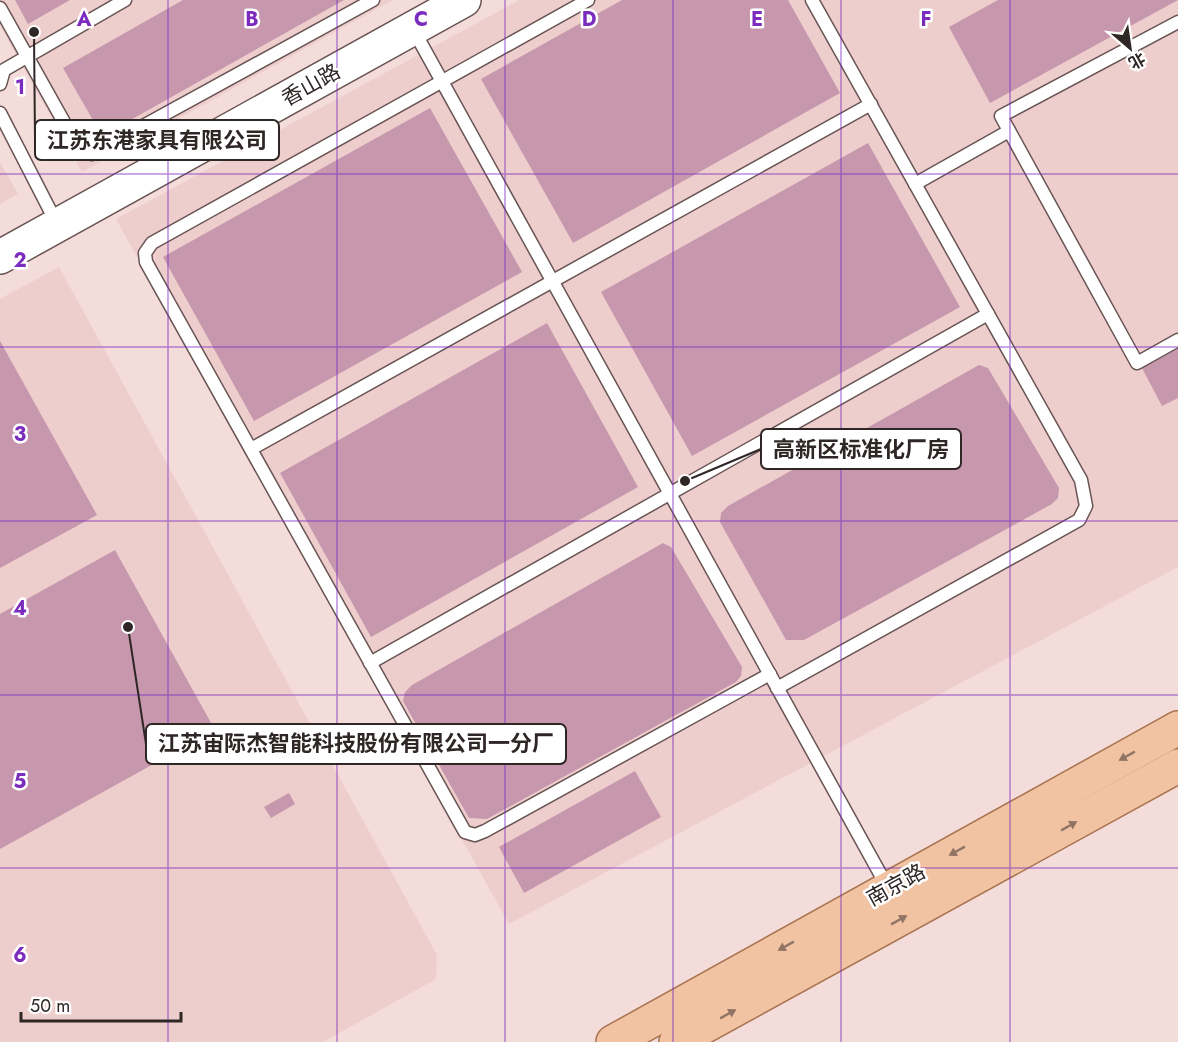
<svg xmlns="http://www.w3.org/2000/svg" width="1178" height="1042" font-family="Jost,'Noto Sans SC',sans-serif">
  <rect width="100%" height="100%" fill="#f4dcda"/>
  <!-- built -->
  <g fill="#eececc">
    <polygon points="0,0 393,0 82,172 0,26"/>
    <polygon points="519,0 1178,0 1178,567 509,924 116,219"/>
    <polygon points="0,162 18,194 0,204"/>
    <polygon points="59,267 437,955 436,979 323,1042 0,1042 0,299"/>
  </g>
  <!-- building -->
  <g fill="#c797ad">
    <polygon points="15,0 70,0 28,24"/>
    <polygon points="183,0 344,0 102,136 63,68"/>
    <polygon points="622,0 788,0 840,93 573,243 481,79"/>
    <polygon points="998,0 1178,0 990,103 949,27"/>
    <polygon points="430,108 522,272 254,421 163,257"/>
    <polygon points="868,143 960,307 692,456 601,292"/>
    <polygon points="547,323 638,487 371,637 280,473"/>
    <polygon points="0,341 97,515 0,568"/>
    <polygon points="1178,348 1178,398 1162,406 1142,368"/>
    <polygon points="979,365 988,368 1059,488 1058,498 1052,504 804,640 786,640 720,522 721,513 728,506"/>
    <polygon points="663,543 671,547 742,667 741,676 736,682 487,819 469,818 403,701 405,692 412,685"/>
    <polygon points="115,550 215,730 0,849 0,614"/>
    <polygon points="635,771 661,817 524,893 499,847"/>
    <polygon points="289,793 295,804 271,818 264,807"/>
  </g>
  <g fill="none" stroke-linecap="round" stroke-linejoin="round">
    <defs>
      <g id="lane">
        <polyline points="588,0 152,243 145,253 146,262 465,832 475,835 485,831 770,674"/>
        <polyline points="0,8 79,149 92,154 373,0"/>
        <polyline points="1178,22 1001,116 1137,363 1178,340"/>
        <polyline points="413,29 888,888"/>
        <polyline points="0,84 4,70 125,0"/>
        <polyline points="0,113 57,224"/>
        <polyline points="915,184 1009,131"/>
        <polyline points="251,449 871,104"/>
        <polyline points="370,663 988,314"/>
        <polyline points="777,688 1079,520 1086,506 1081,480 812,0"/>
      </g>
      <polyline id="secondary" points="0,257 464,0"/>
      <g id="primary">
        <polyline points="613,1042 1178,728"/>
        <polyline points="676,1042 1178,766"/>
      </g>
    </defs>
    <!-- lane casing -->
    <use href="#lane" stroke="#685453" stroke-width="15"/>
    <!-- secondary casing -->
    <use href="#secondary" stroke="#685453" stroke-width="36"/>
    <!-- primary casing -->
    <use href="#primary" stroke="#a7724e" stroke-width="36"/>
    <!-- lane -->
    <use href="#lane" stroke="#fff" stroke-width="12"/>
    <!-- secondary -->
    <use href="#secondary" stroke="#fff" stroke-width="33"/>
    <!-- primary -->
    <use href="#primary" stroke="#f1c3a2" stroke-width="33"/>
  </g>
  <!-- one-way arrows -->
  <defs><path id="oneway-solid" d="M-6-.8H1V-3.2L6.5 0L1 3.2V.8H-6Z" transform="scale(1.5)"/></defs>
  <g fill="#907464">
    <use href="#oneway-solid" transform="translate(1127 756) rotate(151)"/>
    <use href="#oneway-solid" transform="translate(1069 826) rotate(-29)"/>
    <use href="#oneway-solid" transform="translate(957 851) rotate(151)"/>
    <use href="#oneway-solid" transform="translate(899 920) rotate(-29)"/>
    <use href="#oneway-solid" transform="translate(786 946) rotate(151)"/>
    <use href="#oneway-solid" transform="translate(728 1014) rotate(-29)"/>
  </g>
  <!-- grid -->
  <path fill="none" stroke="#7b2cbf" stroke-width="1.5" stroke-opacity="0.55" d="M168,0v1042M337,0v1042M505,0v1042M673,0v1042M841,0v1042M1010,0v1042M0,174h1178M0,347h1178M0,521h1178M0,695h1178M0,868h1178"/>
  <g text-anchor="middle" stroke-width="5" stroke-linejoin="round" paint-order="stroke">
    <!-- street labels -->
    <g font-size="21" fill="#2f2626" stroke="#fff">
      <text transform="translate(311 85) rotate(-29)" y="7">香山路</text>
      <text transform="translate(896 885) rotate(-29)" y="7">南京路</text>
    </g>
  </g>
  <g font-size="20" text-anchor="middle" font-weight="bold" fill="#7b2cbf" stroke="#fff" stroke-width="5" stroke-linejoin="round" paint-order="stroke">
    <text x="84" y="26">A</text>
    <text x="252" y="26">B</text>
    <text x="421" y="26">C</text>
    <text x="589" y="26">D</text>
    <text x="757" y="26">E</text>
    <text x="926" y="26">F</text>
    <text x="20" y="94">1</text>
    <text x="20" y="267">2</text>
    <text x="20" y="441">3</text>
    <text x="20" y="615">4</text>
    <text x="20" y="788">5</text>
    <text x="20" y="962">6</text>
  </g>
  <!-- callouts -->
  <path fill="none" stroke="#2f2626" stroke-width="2" d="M34 32L35 140M685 481L761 449M128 627L146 744"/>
  <g fill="#2f2626" stroke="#fff" stroke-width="2">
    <circle cx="34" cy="32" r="6"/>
    <circle cx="685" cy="481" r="6"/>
    <circle cx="128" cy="627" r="6"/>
  </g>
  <g fill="#fff" stroke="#2f2626" stroke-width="2">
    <rect x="35" y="120" width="244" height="40" rx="6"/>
    <rect x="761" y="429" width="200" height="40" rx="6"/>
    <rect x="146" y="724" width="420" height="40" rx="6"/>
  </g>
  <g font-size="22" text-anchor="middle" font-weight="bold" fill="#2f2626">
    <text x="157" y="148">江苏东港家具有限公司</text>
    <text x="861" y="457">高新区标准化厂房</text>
    <text x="356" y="751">江苏宙际杰智能科技股份有限公司一分厂</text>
  </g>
  <!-- north arrow -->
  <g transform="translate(1130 48) rotate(151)" stroke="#ffffff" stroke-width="4.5" paint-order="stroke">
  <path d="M0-4.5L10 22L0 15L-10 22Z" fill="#2f2626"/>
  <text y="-9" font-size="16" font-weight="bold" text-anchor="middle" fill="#2f2626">北</text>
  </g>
  <!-- scale -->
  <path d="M21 1012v9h160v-9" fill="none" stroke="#2f2626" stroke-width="3"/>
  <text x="30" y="1012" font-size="18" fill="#2f2626" stroke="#ffffff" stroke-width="4.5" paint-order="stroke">50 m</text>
</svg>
